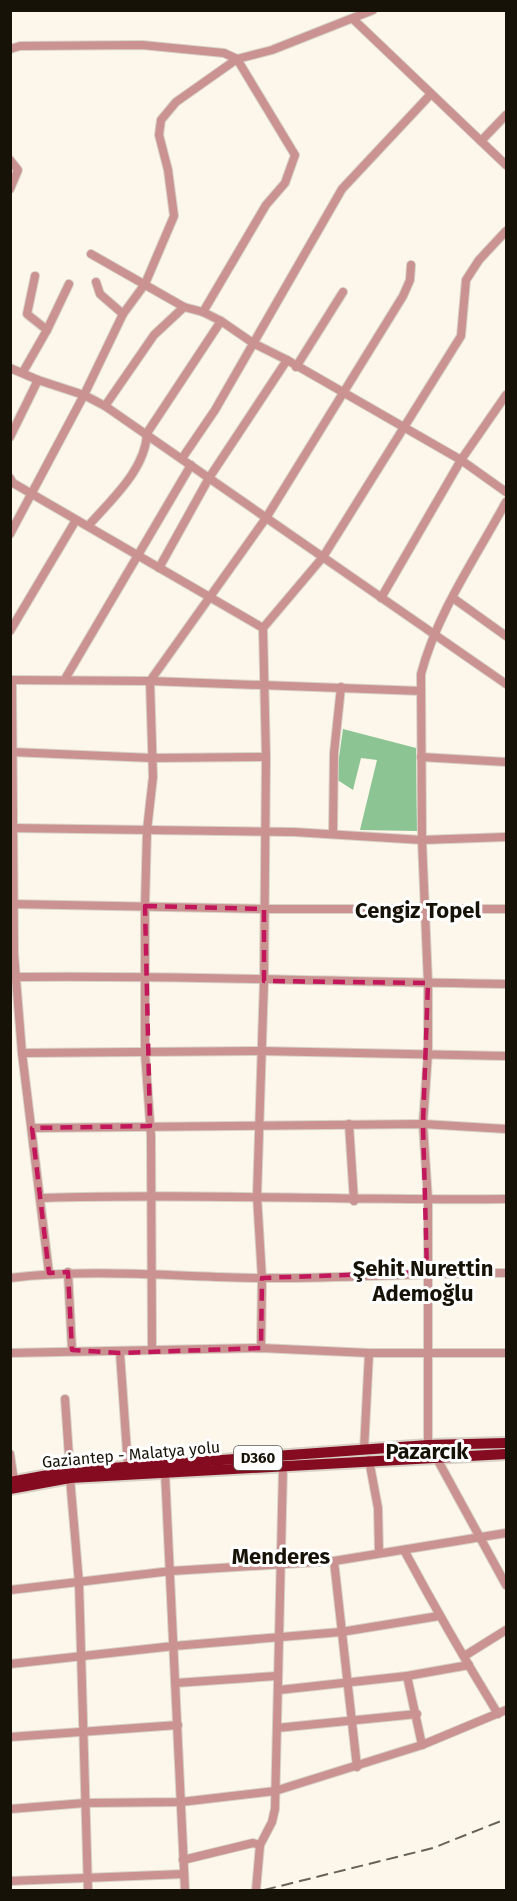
<svg xmlns="http://www.w3.org/2000/svg" width="517" height="1901" font-family="'Fira Sans',sans-serif">
  <rect width="100%" height="100%" fill="#fdf7eb"/>
  <!-- forest -->
  <polygon fill="#8cc493" points="343,729 416,748 417,831 360,830 377,760 361,758 353,790 336,779"/>
  <g fill="none" stroke-linecap="round" stroke-linejoin="round">
    <defs>
      <g id="minor">
        <polyline points="353,19 506,165"/>
        <polyline points="10,49 20,46 142,45 224,53 237,59 295,155 285,183 266,205 203,312"/>
        <polyline points="481,141 506,115"/>
        <polyline points="10,160 18,170 10,189"/>
        <polyline points="91,254 184,307 203,312 221,321 253,343 287,360 461,460 506,492"/>
        <polyline points="96,282 100,294 123,314"/>
        <polyline points="47,330 69,284"/>
        <polyline points="296,367 343,292"/>
        <polyline points="10,368 38,380 84,395 105,406 506,684"/>
        <polyline points="23,372 47,330 27,314 35,276"/>
        <polyline points="105,406 154,335 184,307"/>
        <polyline points="10,437 38,380"/>
        <polyline points="183,457 215,410 342,189 431,94"/>
        <polyline points="10,478 13,483 263,628 266,757 264,981 257,1196 262,1278 261,1348"/>
        <path d="M88,526c23,-26 58,-57 59,-93l74,-112"/>
        <polyline points="10,534 84,395 123,314 145,284 174,216 168,170 159,135 161,120 176,102 237,59 272,50 373,10"/>
        <polyline points="159,568 209,478 287,360"/>
        <polyline points="381,598 461,460 506,395"/>
        <polyline points="453,598 506,636"/>
        <polyline points="263,628 323,557 461,336 466,280 479,260 506,231"/>
        <polyline points="10,631 76,520"/>
        <polyline points="65,679 191,465"/>
        <polyline points="10,680 150,681 421,691"/>
        <polyline points="12,680 14,954 22,1053 49,1273"/>
        <polyline points="11,752 152,758 266,757"/>
        <polyline points="421,757 506,762"/>
        <polyline points="10,828 294,832 422,840 506,837"/>
        <polyline points="333,834 334,753 341,687"/>
        <polyline points="10,904 264,909 506,909"/>
        <path d="M17,977c163,-2 326,5 489,7"/>
        <polyline points="22,1053 260,1051 506,1056"/>
        <polyline points="349,1124 354,1201"/>
        <polyline points="32,1128 423,1124 506,1129"/>
        <path d="M42,1198c155,-5 309,3 464,1"/>
        <polyline points="68,1272 72,1350"/>
        <path d="M10,1278c84,-10 167,-1 251,0 82,1 164,-6 245,-5"/>
        <polyline points="152,1350 151,1136 145,1053 145,906 147,830 153,777 150,681 266,518 403,296 410,280 411,265"/>
        <polyline points="10,1353 261,1348 369,1353 506,1353"/>
        <polyline points="120,1353 128,1467"/>
        <polyline points="65,1399 70,1471"/>
        <path d="M428,1445v-245l-5,-76 5,-71v-70l-6,-143 -1,-166c16,-61 55,-117 85,-172"/>
        <polyline points="364,1450 369,1353"/>
        <polyline points="10,1454 14,1481"/>
        <polyline points="436,1457 506,1585"/>
        <polyline points="369,1460 378,1508 379,1552"/>
        <polyline points="165,1472 185,1890"/>
        <polyline points="70,1478 79,1583 88,1890"/>
        <path d="M404,1550c30,56 61,110 94,164"/>
        <polyline points="334,1561 357,1767"/>
        <polyline points="10,1590 171,1571 334,1561 506,1533"/>
        <polyline points="466,1655 506,1630"/>
        <polyline points="10,1664 174,1646 341,1632 439,1616"/>
        <polyline points="407,1676 422,1745"/>
        <polyline points="176,1683 276,1676"/>
        <polyline points="279,1690 407,1676 469,1665"/>
        <polyline points="277,1728 417,1714"/>
        <polyline points="10,1737 178,1725"/>
        <polyline points="10,1809 85,1803 181,1802 275,1791 422,1745 506,1710"/>
        <polyline points="183,1860 253,1843 260,1845"/>
        <polyline points="10,1881 184,1874"/>
        <polyline points="256,1890 260,1845 272,1822 275,1809 283,1468"/>
      </g>
      <g id="highway">
        <polyline points="10,1482 70,1471 428,1445 506,1443"/>
        <polyline points="10,1489 70,1478 506,1454"/>
      </g>
    </defs>
    <!-- minor casing -->
    <use href="#minor" stroke="#d8d2c7" stroke-width="10"/>
    <!-- highway casing -->
    <use href="#highway" stroke="#d8d2c7" stroke-width="14"/>
    <!-- minor -->
    <use href="#minor" stroke="#ca9291" stroke-width="8"/>
    <!-- highway -->
    <use href="#highway" stroke="#850b21" stroke-width="10"/>
    <!-- rail -->
    <polyline stroke="#676257" stroke-width="2" stroke-dasharray="12 6" stroke-linecap="butt" points="264,1890 433,1848 506,1819"/>
  </g>
  <!-- marked area -->
  <path fill="none" stroke="#c2185b" stroke-width="4.5" stroke-dasharray="12 8" stroke-linejoin="round" d="M145,906l119,3v72l164,2 -5,141 4,148 -165,6 -1,70 -141,5 -48,-3 -4,-78 -19,1 -17,-145 118,-2z"/>
  <g text-anchor="middle" stroke-width="6" stroke-linejoin="round" paint-order="stroke">
    <!-- shield labels -->
    <rect fill="#fff" stroke="#5c5951" stroke-width="1.5" x="234" y="1446" width="48" height="24" rx="4.5"/>
    <g font-size="15" font-weight="bold" fill="#161207">
      <text x="258" y="1463">D360</text>
    </g>
    <!-- street labels -->
    <g font-size="16" fill="#161207" stroke="#fff">
      <text transform="translate(131 1454) rotate(-5)" y="6">Gaziantep - Malatya yolu</text>
    </g>
    <!-- district labels -->
    <g font-size="22" font-weight="bold" fill="#161207" stroke="#fff">
      <text x="418" y="918">Cengiz Topel</text>
      <text x="423" y="1276">Şehit Nurettin<tspan x="423" dy="25">Ademoğlu</tspan></text>
      <text x="427" y="1459">Pazarcık</text>
      <text x="281" y="1564">Menderes</text>
    </g>
  </g>
  <!-- border -->
  <rect width="517" height="1901" fill="none" stroke="#161207" stroke-width="24"/>
</svg>
